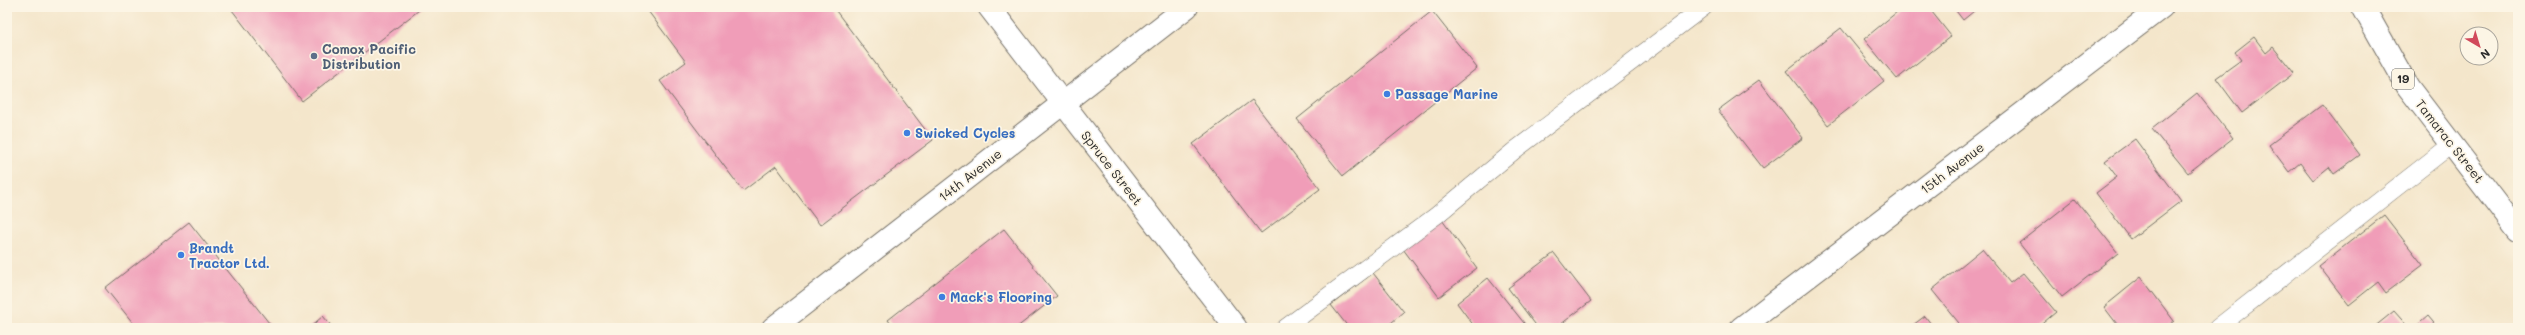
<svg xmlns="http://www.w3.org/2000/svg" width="2525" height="335" font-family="Mali,sans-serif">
  <rect width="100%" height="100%" fill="#fcf5e5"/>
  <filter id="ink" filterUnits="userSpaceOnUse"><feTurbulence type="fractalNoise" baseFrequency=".025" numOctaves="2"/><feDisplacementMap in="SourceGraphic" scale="8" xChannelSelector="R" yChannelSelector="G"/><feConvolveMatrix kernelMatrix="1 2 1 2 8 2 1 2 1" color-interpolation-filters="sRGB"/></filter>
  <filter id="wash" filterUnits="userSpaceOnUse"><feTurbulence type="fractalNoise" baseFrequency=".012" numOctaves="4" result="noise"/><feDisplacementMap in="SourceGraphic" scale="16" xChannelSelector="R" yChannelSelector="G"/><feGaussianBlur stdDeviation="0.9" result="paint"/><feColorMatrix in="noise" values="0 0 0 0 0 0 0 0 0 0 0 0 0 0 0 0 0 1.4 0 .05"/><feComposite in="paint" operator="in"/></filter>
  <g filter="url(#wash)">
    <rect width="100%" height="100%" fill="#f4e6cb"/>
    <g id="blocks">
      <!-- building -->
      <g fill="#f09db8">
        <polygon points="236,7 423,7 302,101 232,10"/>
        <polygon points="645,7 833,7 933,140 820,225 776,166 743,191 660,81 686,62"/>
        <polygon points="1903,7 1928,7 1951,36 1897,79 1864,39"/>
        <polygon points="1953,7 1979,7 1963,20"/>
        <polygon points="1432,11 1477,68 1343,176 1297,119"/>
        <polygon points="1841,28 1884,81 1828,125 1786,71"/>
        <polygon points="2254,37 2266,53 2273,47 2294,73 2242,113 2216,78 2241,60 2235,52"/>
        <polygon points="1759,80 1803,138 1763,168 1718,110"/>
        <polygon points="2197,93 2233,138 2188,173 2152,129"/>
        <polygon points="1252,100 1320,189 1261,233 1193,144"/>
        <polygon points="2322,105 2360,155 2334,174 2329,167 2313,180 2300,163 2289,172 2269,145"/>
        <polygon points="2135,139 2181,201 2131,239 2096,193 2117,177 2105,161"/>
        <polygon points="2075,199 2118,253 2062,297 2019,243"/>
        <polygon points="2384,215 2423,265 2386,293 2378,282 2349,305 2319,266"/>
        <polygon points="1442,220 1477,268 1439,297 1403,249"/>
        <polygon points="189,222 273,328 137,328 105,288"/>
        <polygon points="1004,229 1057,296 1016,328 894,328 888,320"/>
        <polygon points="1982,249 2010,283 2023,273 2056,312 2037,328 1963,328 1932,290"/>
        <polygon points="1554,253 1591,301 1556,328 1538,328 1508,288"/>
        <polygon points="1373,273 1404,312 1385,328 1349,328 1331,305"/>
        <polygon points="2141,277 2174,321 2165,328 2120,328 2104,307"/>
        <polygon points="1488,278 1528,328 1471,328 1474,326 1457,303"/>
        <polygon points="2394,311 2409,328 2373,328"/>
        <polygon points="323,316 333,328 309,328"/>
        <polygon points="1925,316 1934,328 1909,328"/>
        <polygon points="2428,316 2438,328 2414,328"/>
      </g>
    </g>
  </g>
  <g filter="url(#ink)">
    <use href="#blocks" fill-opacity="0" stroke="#716c63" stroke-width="1"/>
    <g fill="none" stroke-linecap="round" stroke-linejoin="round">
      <defs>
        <g id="lane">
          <polyline points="1285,328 1437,215 1515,150 1704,7"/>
          <polyline points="2217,328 2452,144"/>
        </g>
        <g id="street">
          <polyline points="989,7 1236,328"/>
          <polyline points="1741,328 2162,7"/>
        </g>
        <polyline id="secondary" points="773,328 1187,7"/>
        <polyline id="primary" points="2363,7 2408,87 2518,231"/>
      </defs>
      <!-- lane casing -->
      <use href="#lane" stroke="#716c63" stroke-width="18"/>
      <!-- street casing -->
      <use href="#street" stroke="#716c63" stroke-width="24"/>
      <!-- secondary casing -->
      <use href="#secondary" stroke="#716c63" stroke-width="24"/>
      <!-- primary casing -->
      <use href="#primary" stroke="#716c63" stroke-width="24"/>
      <!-- lane -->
      <use href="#lane" stroke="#fff" stroke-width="17"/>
      <!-- street -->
      <use href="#street" stroke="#fff" stroke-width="22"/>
      <!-- secondary -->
      <use href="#secondary" stroke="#fff" stroke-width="22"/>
      <!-- primary -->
      <use href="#primary" stroke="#fff" stroke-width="22"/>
    </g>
  </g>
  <!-- markers -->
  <circle fill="#5c6f8a" stroke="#fcf5e5" stroke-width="1.5" cx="314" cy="56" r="4"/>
  <g fill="#3f7fe0" stroke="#fcf5e5" stroke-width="1.5">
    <circle cx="1387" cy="94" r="4"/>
    <circle cx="907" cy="133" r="4"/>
    <circle cx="181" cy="255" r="4"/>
    <circle cx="942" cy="297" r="4"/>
  </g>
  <g text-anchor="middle" stroke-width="3.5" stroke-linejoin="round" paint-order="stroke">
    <!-- shield labels -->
    <rect fill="#fcf5e5" stroke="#6a6863" stroke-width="1" x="2392" y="69" width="22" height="20" rx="3"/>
    <g font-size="12" font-weight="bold" fill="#2b2b2b">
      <text x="2403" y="83">19</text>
    </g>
    <!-- service labels -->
    <g font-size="13" font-weight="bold" fill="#4e5e75" stroke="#fcf5e5" text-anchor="start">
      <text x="322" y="54">Comox Pacific<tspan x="322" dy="15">Distribution</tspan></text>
    </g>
    <!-- shop labels -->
    <g font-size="13" font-weight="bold" fill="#366cbe" stroke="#fcf5e5" text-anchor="start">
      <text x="1395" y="99">Passage Marine</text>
      <text x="915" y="138">Swicked Cycles</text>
      <text x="189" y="253">Brandt<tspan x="189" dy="15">Tractor Ltd.</tspan></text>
      <text x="950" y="302">Mack's Flooring</text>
    </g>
    <!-- street labels -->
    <g font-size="13" fill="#2b2b2b" stroke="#fcf5e5">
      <text transform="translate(2450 141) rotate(52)" y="5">Tamarac Street</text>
      <text transform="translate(1112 168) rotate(52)" y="5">Spruce Street</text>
      <text transform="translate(1952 168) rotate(-37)" y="5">15th Avenue</text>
      <text transform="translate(970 175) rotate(-38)" y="5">14th Avenue</text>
    </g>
  </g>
  <!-- margin -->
  <rect width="2525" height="335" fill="none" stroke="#fcf5e5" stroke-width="24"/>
  <!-- north arrow -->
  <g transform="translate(2479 46) rotate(142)"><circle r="19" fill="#fcf5e5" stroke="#a8a49b"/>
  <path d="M0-3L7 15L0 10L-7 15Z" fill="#d1495b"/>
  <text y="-6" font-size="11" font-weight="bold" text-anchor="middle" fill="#2b2b2b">N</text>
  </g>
</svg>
